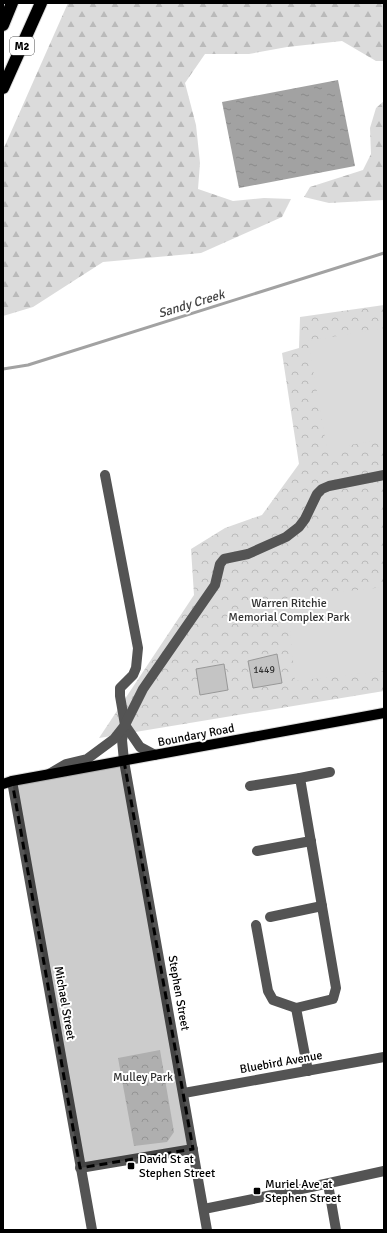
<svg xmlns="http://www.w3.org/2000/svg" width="387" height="1233" font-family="Signika,sans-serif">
  <defs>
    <pattern id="forest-firs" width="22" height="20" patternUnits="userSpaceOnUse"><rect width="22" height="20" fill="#dbdbdb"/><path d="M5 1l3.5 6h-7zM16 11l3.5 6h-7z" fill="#bababa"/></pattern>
    <pattern id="park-crowns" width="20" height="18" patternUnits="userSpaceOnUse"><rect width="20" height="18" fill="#dbdbdb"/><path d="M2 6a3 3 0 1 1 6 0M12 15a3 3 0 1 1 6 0" fill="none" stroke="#bababa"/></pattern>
    <pattern id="water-ripples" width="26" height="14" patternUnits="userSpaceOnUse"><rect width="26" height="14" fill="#a2a2a2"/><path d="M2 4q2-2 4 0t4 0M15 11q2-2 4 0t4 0" fill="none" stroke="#8a8a8a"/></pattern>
  </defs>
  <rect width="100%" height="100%" fill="#fff"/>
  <!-- forest -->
  <g fill="url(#forest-firs)">
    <polygon points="68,3 384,3 384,61 376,61 342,41 287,47 249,54 205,54 185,83 196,125 200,163 198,189 233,201 264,198 291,199 282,217 201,253 103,262 33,307 3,316 3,150"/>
    <polygon points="384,101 384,200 329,203 304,197 310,187 363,170 371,154 370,128 376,108"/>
  </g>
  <!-- park -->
  <g fill="url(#park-crowns)">
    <polygon points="384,305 384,691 99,738 194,595 191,549 225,528 262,515 299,464 282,353 299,348 300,317"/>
    <polygon points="160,1050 174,1132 167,1142 134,1146 118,1058"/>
  </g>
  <!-- pitch -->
  <g fill="#dbdbdb">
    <polygon points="384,328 384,439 327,449 308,341"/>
    <polygon points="384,587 384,671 295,681 287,598"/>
  </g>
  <!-- water -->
  <polygon fill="url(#water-ripples)" points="338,80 355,166 239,188 222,102"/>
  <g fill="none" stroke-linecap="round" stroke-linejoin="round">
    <!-- stream -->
    <polyline stroke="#a2a2a2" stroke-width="3" points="3,369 28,365 384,253"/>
  </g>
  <!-- building -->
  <g fill="#c4c4c4" stroke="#989898">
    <polygon points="277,654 282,683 253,688 248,661"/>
    <polygon points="224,664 228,690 200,695 196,669"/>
  </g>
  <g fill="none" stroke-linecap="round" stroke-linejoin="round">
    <defs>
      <polyline id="major" points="3,784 12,781 384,713"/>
      <g id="highway">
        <polyline points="3,25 12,3"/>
        <polyline points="3,88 41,3"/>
      </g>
    </defs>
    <!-- major casing -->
    <use href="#major" stroke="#dbdbdb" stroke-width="12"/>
    <!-- highway casing -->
    <use href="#highway" stroke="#dbdbdb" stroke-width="14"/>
    <!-- minor -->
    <g stroke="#545454" stroke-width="10">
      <polyline points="105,475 138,648 136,668 133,675 120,688 120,696 125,725 122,740 124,761 207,1230"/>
      <polyline points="125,725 140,747 155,755"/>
      <polyline points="49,774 66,764 87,759 114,739 125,725 143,689 215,585 220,564 224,559 248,554 286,537 299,527 305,519 317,494 322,489 329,486 384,475"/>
      <polyline points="300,778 330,772"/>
      <polyline points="12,781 92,1230"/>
      <polyline points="250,786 300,778 336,988 333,999 296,1008 308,1071"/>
      <polyline points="257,851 311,841"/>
      <polyline points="270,917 322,906"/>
      <polyline points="256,925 268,991 273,1000 296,1008"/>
      <polyline points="184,1093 384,1057"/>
      <polyline points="80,1168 193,1149"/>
      <polyline points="328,1184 336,1230"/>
      <polyline points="204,1209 311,1187 384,1171"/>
    </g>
    <!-- major -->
    <use href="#major" stroke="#000" stroke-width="10"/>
    <!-- highway -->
    <use href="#highway" stroke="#000" stroke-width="12"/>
  </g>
  <!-- marked area -->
  <path fill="#000" fill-opacity="0.2" stroke="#000" stroke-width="3" stroke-dasharray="8 5" stroke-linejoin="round" d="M124,761l69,388 -113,19 -68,-387z"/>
  <!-- markers -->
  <g fill="#000" stroke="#fff" stroke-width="1.5">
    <rect x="127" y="1162" width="8" height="8" rx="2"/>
    <rect x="253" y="1187" width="8" height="8" rx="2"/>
  </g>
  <g text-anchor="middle" stroke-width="4" stroke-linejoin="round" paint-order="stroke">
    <!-- number labels -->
    <g font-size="10" fill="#313131">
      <text x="264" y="673">1449</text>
    </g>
    <!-- shield labels -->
    <rect fill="#fff" stroke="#4c4c4c" stroke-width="1" x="10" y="37" width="24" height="18" rx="3"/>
    <g font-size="11" font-weight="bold" fill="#000">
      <text x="22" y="50">M2</text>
    </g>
    <!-- park labels -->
    <g font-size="12" fill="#323232" stroke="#fff">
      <text x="289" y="607">Warren Ritchie<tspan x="289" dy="14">Memorial Complex Park</tspan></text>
      <text x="143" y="1081">Mulley Park</text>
    </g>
    <!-- street labels -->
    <g font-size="12" fill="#000" stroke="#fff">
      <text transform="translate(196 735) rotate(-11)" y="4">Boundary Road</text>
      <text transform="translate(179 993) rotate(80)" y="4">Stephen Street</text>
      <text transform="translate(65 1003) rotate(80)" y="4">Michael Street</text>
      <text transform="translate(281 1062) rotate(-10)" y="4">Bluebird Avenue</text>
    </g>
    <!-- poi labels -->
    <g font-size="12" fill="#000" stroke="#fff" text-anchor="start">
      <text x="139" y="1163">David St at<tspan x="139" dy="14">Stephen Street</tspan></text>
      <text x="265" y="1188">Muriel Ave at<tspan x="265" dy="14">Stephen Street</tspan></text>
    </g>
    <!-- water labels -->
    <g font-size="13" font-style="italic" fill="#434343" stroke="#fff">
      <text transform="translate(191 303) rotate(-17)" y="5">Sandy Creek</text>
    </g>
  </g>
  <!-- border -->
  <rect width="387" height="1233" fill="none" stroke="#000000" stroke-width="8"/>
</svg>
